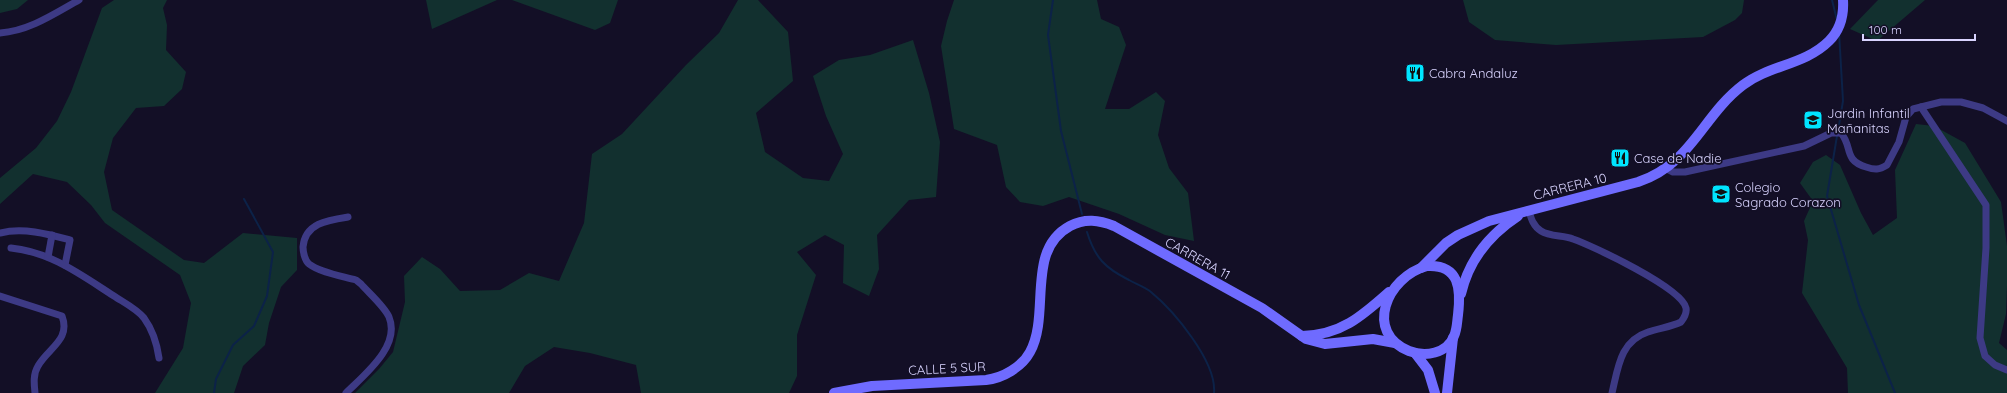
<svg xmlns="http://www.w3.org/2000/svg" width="2007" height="393" font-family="Quicksand,sans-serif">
  <rect width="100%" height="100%" fill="#130f26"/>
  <!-- green -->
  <g fill="#12302f">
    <polygon points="0,0 28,0 17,9 0,13"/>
    <polygon points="114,0 167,0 163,8 167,25 166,50 186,72 182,89 164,106 136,108 113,138 104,172 112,210 184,260 204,263 243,233 297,238 297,270 281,287 269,323 265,345 243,366 234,393 155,393 183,348 191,303 180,275 105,223 91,205 67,182 33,174 0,204 0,178 36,148 57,121 71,92 102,8"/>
    <polygon points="426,0 497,0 432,29"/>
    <polygon points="512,0 618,0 610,23 595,30"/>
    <polygon points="738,0 758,0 788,32 793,81 756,113 765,152 803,178 829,181 843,154 826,116 813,76 839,60 870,55 913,40 929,93 940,142 936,197 909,200 877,235 879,269 869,296 843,283 844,245 825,235 797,252 816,275 797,335 797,376 789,393 641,393 636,365 590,353 554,347 525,366 509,393 355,393 379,369 393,352 405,302 404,276 422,257 440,269 460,291 500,290 529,273 559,281 584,223 592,154 622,134 686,65 719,33"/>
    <polygon points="954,0 1097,0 1101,19 1119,27 1126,45 1105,109 1129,109 1156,92 1165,101 1158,135 1169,168 1188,193 1194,241 1165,235 1119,214 1069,197 1043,206 1020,202 1006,187 997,145 954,129 941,46 947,21"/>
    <polygon points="1463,0 1744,0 1742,13 1735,20 1703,37 1556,45 1495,40 1469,22"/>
    <polygon points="1878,0 1925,0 1877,41 1850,29"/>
    <polygon points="1916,124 1934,126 1965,143 2001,202 2007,246 2007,286 2006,314 1999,343 2007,350 2007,393 1848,393 1847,368 1802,293 1808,240 1804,221 1813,201 1800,183 1813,162 1826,155 1840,165 1861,213 1873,235 1897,218 1895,170"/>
  </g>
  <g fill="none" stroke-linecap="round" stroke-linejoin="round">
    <!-- stream -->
    <g stroke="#0c2248" stroke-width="2">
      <polyline points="1053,0 1048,35 1061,131 1082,214"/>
      <polyline points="1832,0 1837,20"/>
      <polyline points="1838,131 1843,101 1839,32"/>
      <polyline points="1837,136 1827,196 1859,305 1895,393"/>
      <path d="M1087,232c8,26 18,36 42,48 7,4 16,7 22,12 23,19 66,70 63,101"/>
      <polyline points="214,393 216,379 233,345 254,326 267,296 273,252 244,199"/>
    </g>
    <!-- street -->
    <g stroke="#3d3a85" stroke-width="7">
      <path d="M0,33c29,-2 54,-19 79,-33"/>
      <polyline points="1921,107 1986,205 1986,248 1980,338 1985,356 1995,365 2007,370"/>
      <path d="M1667,169l6,3h12l119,-26 27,-13h10c12,14 2,27 25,34 9,3 13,3 21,-2l12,-23 7,-25 7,-8 28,-7h20l22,6 24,13"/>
      <path d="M1529,211c2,7 4,15 12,20 9,6 22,4 32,8 20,7 109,49 113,69 1,5 -2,10 -5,14 -10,5 -22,6 -33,10 -28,9 -30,36 -36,61"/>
      <path d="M0,233c23,-6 48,1 70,7l-5,25"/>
      <path d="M11,248c40,4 70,27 103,48 9,6 23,13 30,22 8,11 13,26 15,40"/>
      <polyline points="48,257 52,235"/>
      <path d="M0,296l62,20c9,24 -14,32 -24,50 -5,8 -4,18 -3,27"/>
      <path d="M346,393c18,-18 55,-47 43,-76 -4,-10 -20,-24 -28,-33l-5,-4c-14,-4 -35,-7 -47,-16 -4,-3 -6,-12 -6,-17 2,-24 25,-27 45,-30"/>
    </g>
    <!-- secondary -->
    <g stroke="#6f6bff" stroke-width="10">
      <path d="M1427,266c33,-2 34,24 31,49 -1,7 -1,15 -4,21 -7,18 -29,21 -45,15 -45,-18 -23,-74 18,-85z"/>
      <path d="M1421,268l25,-25 12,-8 31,-14 149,-39c54,-18 64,-66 105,-97 26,-20 62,-20 86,-44 11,-11 15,-25 14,-41"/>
      <path d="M1461,294c8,-35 28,-59 57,-78"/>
      <path d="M1302,336c39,-1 60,-20 87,-44"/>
      <polyline points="1415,353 1428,370 1435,393"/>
      <path d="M834,393l38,-7 114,-6c17,-2 36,-13 44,-28 21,-38 -5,-102 40,-126 15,-8 29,-6 44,0l148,82 44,31 19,5 48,-5 22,4"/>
      <polyline points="1447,393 1453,338"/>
    </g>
  </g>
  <!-- icons -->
  <defs>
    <symbol id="restaurant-square" viewBox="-11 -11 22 22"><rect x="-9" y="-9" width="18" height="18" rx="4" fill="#00e5ff" stroke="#130f26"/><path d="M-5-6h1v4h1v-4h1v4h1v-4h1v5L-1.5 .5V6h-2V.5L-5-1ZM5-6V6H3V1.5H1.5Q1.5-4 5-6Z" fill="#111"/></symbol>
    <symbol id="school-square" viewBox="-11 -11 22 22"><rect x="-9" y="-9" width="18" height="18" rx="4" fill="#00e5ff" stroke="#130f26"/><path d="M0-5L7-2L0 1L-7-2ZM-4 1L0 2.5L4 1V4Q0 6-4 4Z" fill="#111"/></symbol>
  </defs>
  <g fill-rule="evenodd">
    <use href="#restaurant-square" x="1404" y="62" width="22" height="22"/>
    <use href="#school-square" x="1802" y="109" width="22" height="22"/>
    <use href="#restaurant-square" x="1609" y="147" width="22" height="22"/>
    <use href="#school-square" x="1710" y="183" width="22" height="22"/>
  </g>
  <g text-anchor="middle" stroke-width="3.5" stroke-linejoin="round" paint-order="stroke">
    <!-- poi labels -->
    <g font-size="13" fill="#d9d4ff" stroke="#130f26" text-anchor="start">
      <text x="1429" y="78">Cabra Andaluz</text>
      <text x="1827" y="118">Jardin Infantil<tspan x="1827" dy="15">Mañanitas</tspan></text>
      <text x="1634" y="163">Case de Nadie</text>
      <text x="1735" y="192">Colegio<tspan x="1735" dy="15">Sagrado Corazon</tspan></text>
    </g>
    <!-- street labels -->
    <g font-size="13" fill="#d9d4ff" stroke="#130f26">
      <text transform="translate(1570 186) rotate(-14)" y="5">CARRERA 10</text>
      <text transform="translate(1198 258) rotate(29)" y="5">CARRERA 11</text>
      <text transform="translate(947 368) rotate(-3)" y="5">CALLE 5 SUR</text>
    </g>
  </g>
  <!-- scale -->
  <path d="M1863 34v6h112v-6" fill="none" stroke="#d9d4ff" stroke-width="2"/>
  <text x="1869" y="34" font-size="12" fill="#d9d4ff" stroke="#130f26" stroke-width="3" paint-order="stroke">100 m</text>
</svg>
